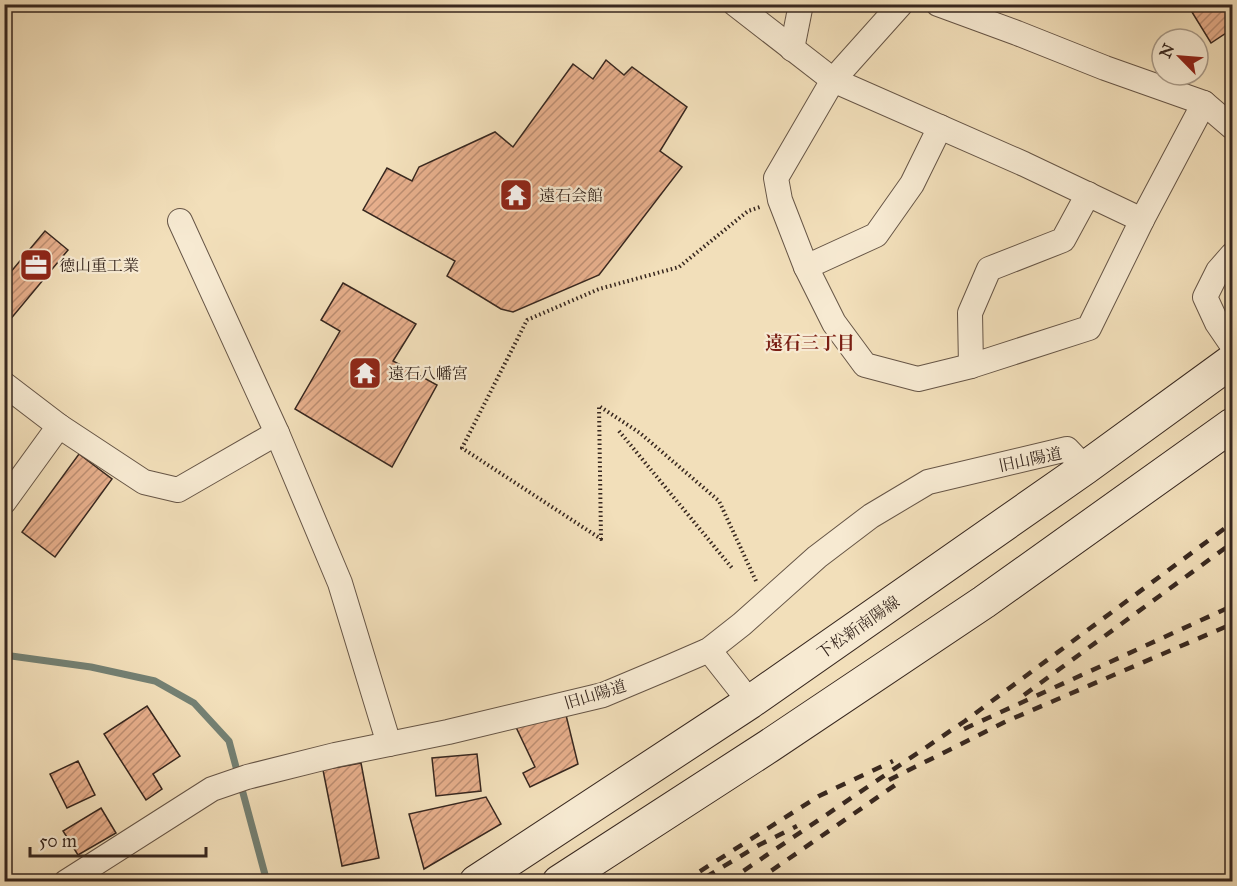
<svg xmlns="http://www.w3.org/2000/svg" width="1237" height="886" font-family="'IM FELL Great Primer','Noto Serif JP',serif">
  <defs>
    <pattern id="building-hatch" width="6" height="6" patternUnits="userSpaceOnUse" patternTransform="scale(1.5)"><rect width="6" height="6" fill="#e7af8c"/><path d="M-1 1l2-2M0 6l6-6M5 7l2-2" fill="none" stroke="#bc8e72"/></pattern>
  </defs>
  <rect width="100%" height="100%" fill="#f2dfba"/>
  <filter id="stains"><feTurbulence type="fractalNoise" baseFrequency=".00333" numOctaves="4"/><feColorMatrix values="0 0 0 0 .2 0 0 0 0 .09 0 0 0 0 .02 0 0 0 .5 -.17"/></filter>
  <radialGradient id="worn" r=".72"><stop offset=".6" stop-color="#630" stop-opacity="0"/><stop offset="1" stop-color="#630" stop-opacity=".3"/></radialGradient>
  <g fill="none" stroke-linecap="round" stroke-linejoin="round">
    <!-- stream -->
    <polyline stroke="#748174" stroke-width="7" points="4,655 91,667 155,681 194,703 229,741 267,882"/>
  </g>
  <!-- building -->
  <g fill="url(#building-hatch)" stroke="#37271f" stroke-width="1.5">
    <polygon points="1187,4 1232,4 1232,29 1211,43"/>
    <polygon points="606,60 624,75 632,67 687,107 660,151 682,167 599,275 513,312 501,309 447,276 455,261 363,210 387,168 412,181 419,167 495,132 513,147 573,64 593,79"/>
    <polygon points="45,231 68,250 4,327 4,280"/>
    <polygon points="343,283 416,324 393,361 437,385 392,467 295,409 340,331 321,320"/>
    <polygon points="79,454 112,479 55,557 22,532"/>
    <polygon points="147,706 180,756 153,774 162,789 146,800 104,734"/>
    <polygon points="565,711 578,764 530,787 523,773 535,767 514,723"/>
    <polygon points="477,754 481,791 436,796 432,758"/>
    <polygon points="78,761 95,795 67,808 50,774"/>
    <polygon points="361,763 379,858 342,866 323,770"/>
    <polygon points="486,797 501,824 424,869 409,814"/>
    <polygon points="101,808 116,833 78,855 63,831"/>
  </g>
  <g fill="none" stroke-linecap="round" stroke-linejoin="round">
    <defs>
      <g id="minor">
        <polyline points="735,4 833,80 1024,164 1142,220"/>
        <polyline points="901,4 833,80 776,178 780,200 806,267 834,323 865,365 918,379 971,366 1089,328 1142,220 1204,103"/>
        <polyline points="938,4 1017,33 1105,68 1204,103 1232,127"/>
        <polyline points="792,49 801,4"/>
        <polyline points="180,221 277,433 340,583 389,744"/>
        <polyline points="1232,255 1218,271 1205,297 1217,323 1232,345"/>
        <polyline points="806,267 876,235 912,184 940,127"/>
        <polyline points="971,366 970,313 989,269 1063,240 1088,194"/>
        <polyline points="4,384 59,426 144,482 178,490 277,433"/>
        <polyline points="4,502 59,426"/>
        <polyline points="709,650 750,702"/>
        <polyline points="66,882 212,789 247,777 335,755 448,732 603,695 672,666 709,650 742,624 817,557 871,516 928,482 1067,449 1085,468"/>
      </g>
      <g id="secondary">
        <polyline points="476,882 750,702 1085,468 1232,361"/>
        <polyline points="559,882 769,746 984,602 1232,425"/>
      </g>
    </defs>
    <!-- minor casing -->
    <use href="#minor" stroke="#665546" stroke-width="26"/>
    <!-- secondary casing -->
    <use href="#secondary" stroke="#37271f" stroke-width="35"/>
    <!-- path -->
    <g stroke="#37271f" stroke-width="4" stroke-dasharray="1.5 3" stroke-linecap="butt">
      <polyline points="619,431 732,568"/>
      <polyline points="756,581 719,501 640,433 599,406 601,539 462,448 527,320 599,289 679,267 748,211 760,207"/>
    </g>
    <!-- minor -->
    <use href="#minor" stroke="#f7ead2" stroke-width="24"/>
    <!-- secondary -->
    <use href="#secondary" stroke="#f7ead2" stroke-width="33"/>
    <!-- rail -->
    <g stroke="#37271f" stroke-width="4.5" stroke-dasharray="10 10" stroke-linecap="butt">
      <polyline points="1024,695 1232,543"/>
      <polyline points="964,729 1232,606"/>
      <polyline points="889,780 1007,721 1232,624"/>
      <polyline points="706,877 759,845 797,826"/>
      <polyline points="683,882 819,796 893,761"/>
      <polyline points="727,882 965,721 1232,523"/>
      <polyline points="755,882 901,781"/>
    </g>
  </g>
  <!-- icons -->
  <defs>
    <symbol id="temple-square" viewBox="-11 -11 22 22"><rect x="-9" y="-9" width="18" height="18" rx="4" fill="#8f2418" stroke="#f7ead2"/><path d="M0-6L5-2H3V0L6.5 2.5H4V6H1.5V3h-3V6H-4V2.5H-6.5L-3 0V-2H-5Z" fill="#fff"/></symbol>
    <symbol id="office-square" viewBox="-11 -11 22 22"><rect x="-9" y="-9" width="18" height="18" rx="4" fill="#8f2418" stroke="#f7ead2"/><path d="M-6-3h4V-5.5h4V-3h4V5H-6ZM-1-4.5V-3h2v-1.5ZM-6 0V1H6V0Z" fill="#fff"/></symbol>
  </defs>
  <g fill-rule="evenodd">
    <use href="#temple-square" x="497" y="176" width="38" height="38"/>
    <use href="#office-square" x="17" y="246" width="38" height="38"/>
    <use href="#temple-square" x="346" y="354" width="38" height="38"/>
  </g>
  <g text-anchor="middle" stroke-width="4.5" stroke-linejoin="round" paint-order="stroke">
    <!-- poi labels -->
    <g font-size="16" fill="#37271f" stroke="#f7ead2" text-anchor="start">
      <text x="539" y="201">遠石会館</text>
      <text x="59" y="271">徳山重工業</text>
      <text x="388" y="379">遠石八幡宮</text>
    </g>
    <!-- street labels -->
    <g font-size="16" fill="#37271f" stroke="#f7ead2">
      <text transform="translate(1030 459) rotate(-12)" y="6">旧山陽道</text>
      <text transform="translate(858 627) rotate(-35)" y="6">下松新南陽線</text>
      <text transform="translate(595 694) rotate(-17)" y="6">旧山陽道</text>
    </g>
    <!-- neighbourhood labels -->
    <g font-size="18" font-weight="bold" fill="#7a1f14" stroke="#f7ead2">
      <text x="810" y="349">遠石三丁目</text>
    </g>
  </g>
  <!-- margin -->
  <rect width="1237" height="886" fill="none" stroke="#f2dfba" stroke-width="24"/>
  <rect x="6" y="6" width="1225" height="874" fill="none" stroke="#37271f" stroke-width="3"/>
  <rect x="12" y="12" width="1213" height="862" fill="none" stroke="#37271f" stroke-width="1.5"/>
  <!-- north arrow -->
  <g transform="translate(1180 57) rotate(295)"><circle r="28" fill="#f7ead2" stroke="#aa9c8a" stroke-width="1.5"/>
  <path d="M0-4.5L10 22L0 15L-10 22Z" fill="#8f2418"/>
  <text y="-9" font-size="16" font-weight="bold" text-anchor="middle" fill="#37271f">N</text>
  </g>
  <!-- scale -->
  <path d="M30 847v9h176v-9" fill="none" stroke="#37271f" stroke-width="3"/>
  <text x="39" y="847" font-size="18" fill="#37271f" stroke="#f7ead2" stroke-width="4.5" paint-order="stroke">50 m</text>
  <rect width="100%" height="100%" filter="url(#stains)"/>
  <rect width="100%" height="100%" fill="url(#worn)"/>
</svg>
